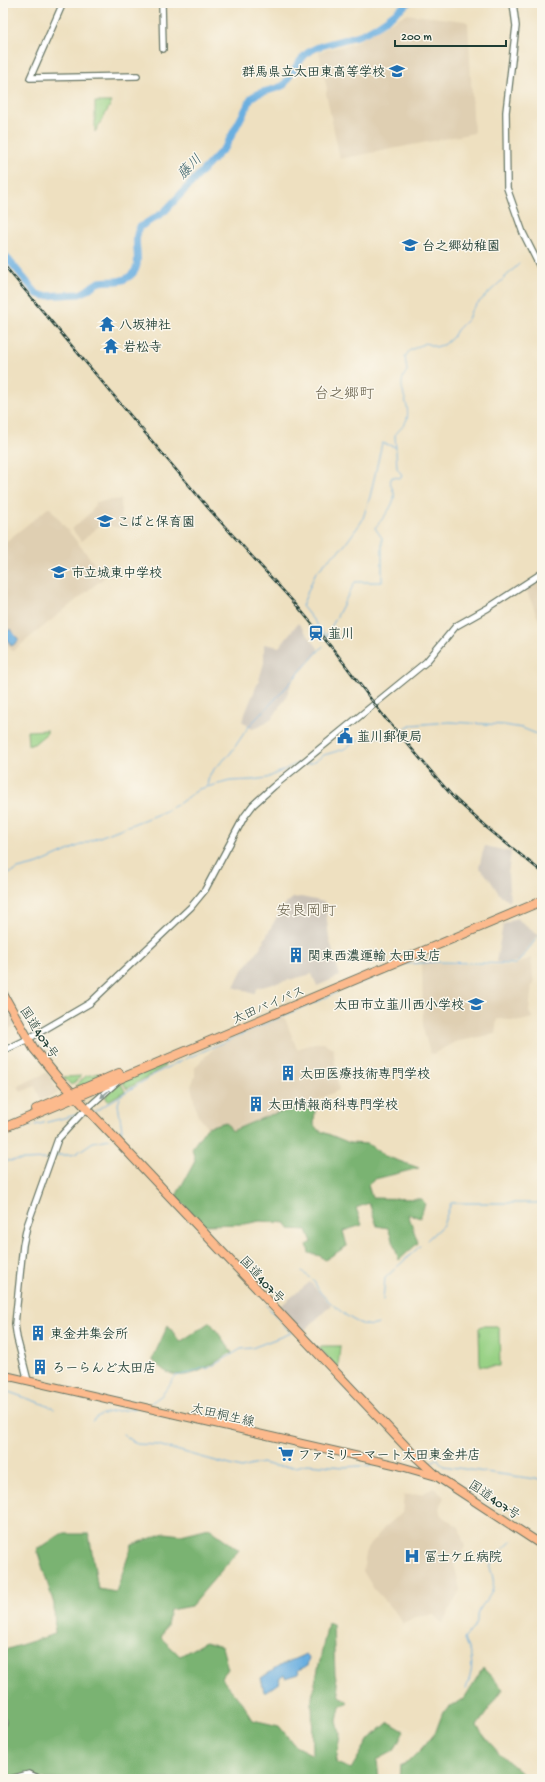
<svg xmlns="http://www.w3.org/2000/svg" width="545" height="1782" font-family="'Gochi Hand','Klee One',sans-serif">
  <rect width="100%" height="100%" fill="#fbf7ec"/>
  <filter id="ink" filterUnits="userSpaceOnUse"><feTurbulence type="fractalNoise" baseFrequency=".025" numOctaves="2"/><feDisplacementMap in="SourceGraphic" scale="8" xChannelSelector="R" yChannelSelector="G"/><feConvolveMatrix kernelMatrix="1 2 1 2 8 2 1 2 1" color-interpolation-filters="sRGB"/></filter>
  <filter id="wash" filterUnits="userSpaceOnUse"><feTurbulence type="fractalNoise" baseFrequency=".012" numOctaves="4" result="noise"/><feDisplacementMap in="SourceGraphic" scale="16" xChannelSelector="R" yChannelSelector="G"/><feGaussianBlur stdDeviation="0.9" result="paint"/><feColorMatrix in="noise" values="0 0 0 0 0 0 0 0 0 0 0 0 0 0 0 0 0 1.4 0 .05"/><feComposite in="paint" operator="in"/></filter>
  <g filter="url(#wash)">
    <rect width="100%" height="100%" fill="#eee0c0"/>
    <!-- built -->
    <g fill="#dfcfb2">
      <polygon points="406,14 465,21 468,23 474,133 340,159 326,93 327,89 319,52 352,44"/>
      <polygon points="121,499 121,518 130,520 131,529 114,527 103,523 81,541 72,529 91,512 96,502"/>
      <polygon points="48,508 50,508 105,577 13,651 11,650 3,640 3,544"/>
      <polygon points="542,575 542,627 525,587"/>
      <polygon points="432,953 433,963 512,966 531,958 534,985 532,985 529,1012 533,1018 521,1021 497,1019 495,1034 455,1042 433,1054 430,1053 423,1029 422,957"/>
      <polygon points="9,1012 17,1025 3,1031 3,1015"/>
      <polygon points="284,1016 297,1049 314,1043 324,1043 333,1048 339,1090 305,1106 270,1115 232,1131 226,1122 207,1127 197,1114 191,1086 195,1077 195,1067 216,1046"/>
      <polygon points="48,1072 58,1093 41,1100 35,1086 21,1092 18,1086"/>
      <polygon points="434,1488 444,1497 440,1507 441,1513 443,1517 459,1527 465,1547 454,1563 460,1590 442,1624 434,1615 414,1617 403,1624 400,1618 374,1589 363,1571 367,1548 385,1527 402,1513 404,1495 421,1494"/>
    </g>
    <!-- industrial -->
    <g fill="#cbc3b8">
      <polygon points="298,623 318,648 318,652 293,680 285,699 273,717 259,727 252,729 242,721 259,680 264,663 264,644 279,647"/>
      <polygon points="485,846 511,852 508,874 510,902 500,895 488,877 479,868 482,855"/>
      <polygon points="301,897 325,902 329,938 340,976 317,986 312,974 257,988 254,994 234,987 240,974 260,948 282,907 293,898"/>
      <polygon points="516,918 538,934 518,961 510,963 496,962 503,925"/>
      <polygon points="310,1282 331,1305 302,1333 279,1307"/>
    </g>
    <!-- green -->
    <g fill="#98d185" stroke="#5c875c">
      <polygon points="95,102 112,102 95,132"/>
      <polygon points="47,730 47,733 34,744 28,745 27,731"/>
      <polygon points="164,1063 165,1066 127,1089 122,1081"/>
      <polygon points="98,1073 100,1078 77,1088 75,1086 86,1076"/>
      <polygon points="82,1076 71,1085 63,1077"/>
      <polygon points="120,1082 125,1091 108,1101 105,1096"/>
      <polygon points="481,1326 497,1326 499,1328 500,1366 480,1366 479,1328"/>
      <polygon points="321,1346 340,1346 338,1368 319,1348"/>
    </g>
    <!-- forest -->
    <g fill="#7ab372" stroke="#4c7853">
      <polygon points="311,1103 315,1108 314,1125 318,1130 350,1143 368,1144 385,1156 419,1168 375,1179 368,1185 372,1198 422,1199 425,1204 420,1218 408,1214 418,1243 399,1260 388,1228 377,1226 369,1203 356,1208 362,1225 343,1231 347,1246 325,1260 320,1256 309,1253 307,1245 312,1242 307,1230 289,1229 286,1223 260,1221 245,1224 202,1225 176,1196 195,1161 192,1148 207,1127 226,1122 232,1131 270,1115 305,1106"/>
      <path d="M210,1322l22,30c-19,11 -42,31 -65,20 -5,-2 -10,-8 -15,-12l16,-35 12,17z"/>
      <polygon points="209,1528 239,1550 191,1606 170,1610 167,1625 161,1638 180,1656 205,1642 222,1647 228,1669 221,1678 243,1704 253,1720 279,1726 295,1746 313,1755 312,1697 328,1623 333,1625 335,1674 340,1696 348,1702 340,1707 337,1721 340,1734 336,1763 351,1769 369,1739 389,1722 404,1731 394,1751 377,1760 379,1779 3,1779 3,1659 5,1650 55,1634 54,1604 37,1550 61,1534 89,1534 98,1589 116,1592 132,1545 165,1533 181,1535"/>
      <path d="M483,1668l20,21 -26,37c14,21 33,39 54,53h-132l1,-13 7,-3 15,-15 14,-17 7,-19 22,-15z"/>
    </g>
    <!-- water -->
    <g fill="#6aafe0" stroke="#44768a">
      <polygon points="10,629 19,640 12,646 3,635"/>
      <polygon points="306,1654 309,1657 307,1666 298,1670 299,1674 286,1678 284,1675 279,1679 280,1682 266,1692 264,1692 261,1678 283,1664"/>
    </g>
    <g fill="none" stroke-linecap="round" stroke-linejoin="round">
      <!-- stream -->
      <g stroke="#6aafe0" stroke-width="1">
        <polyline points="326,636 302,606 315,574 325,563 344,546 362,521 370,497 382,443 396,447"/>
        <path d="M326,637l29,-55h27v-44l-7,-10c6,-8 17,-19 19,-30 2,-8 -7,-13 -2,-21l9,1 1,-3 -5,-7 -2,-33c4,-5 10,-10 12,-16 4,-18 -13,-32 0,-48l-2,-14 4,-6 16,-8 11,4 9,-3 8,-7 4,-7 11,-11 3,-8 5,-6 43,-41"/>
        <polyline points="305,764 312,763 324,755 344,749 357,740 387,736 411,725 449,722 504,725 522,728 542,736"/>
        <polyline points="207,786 209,776 213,770 230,754 249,726 280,694 323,646"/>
        <polyline points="3,877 18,869 38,864 92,840 161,813 177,805 199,789 230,781 252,780 267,778 298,763"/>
        <polyline points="358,984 405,964 437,962 515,964 519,961 542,931"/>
        <polyline points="185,1059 336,993"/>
        <polyline points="94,1112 158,1072 182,1060"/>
        <polyline points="3,1133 76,1115"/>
        <polyline points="119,1135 122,1130 118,1104 120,1098"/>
        <polyline points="54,1155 71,1155 77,1153 93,1142 110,1139"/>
        <polyline points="3,1161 47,1159"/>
        <polyline points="427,1240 443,1225 451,1203 542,1203"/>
        <path d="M302,1271c4,5 7,5 10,8 3,3 5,9 8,13 11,12 41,41 58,32"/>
        <polyline points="383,1300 385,1278 420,1246"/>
        <polyline points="3,1390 43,1404 54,1409"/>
        <polyline points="151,1403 162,1395 176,1376 191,1373 205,1367 207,1369 241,1349 252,1348 291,1333 266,1305"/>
        <path d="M92,1421c11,-12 29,-9 44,-13"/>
        <polyline points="123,1434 137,1444 158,1445 241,1468 262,1463 274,1466 296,1467 307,1464 344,1467 376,1465"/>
        <polyline points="429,1464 437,1458 443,1466 542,1480"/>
        <path d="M466,1689c8,-23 8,-28 -2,-50 4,-5 9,-10 12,-15 2,-3 0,-8 2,-12 11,-18 21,-20 12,-44l5,-12 17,-15"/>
      </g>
      <!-- river -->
      <path stroke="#6aafe0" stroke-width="7" d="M3,253l34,41 7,2 35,-2c9,-2 13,-10 21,-12 8,-2 17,1 25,-3 24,-11 4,-35 15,-52l24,-15 62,-66 26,-49c10,-7 21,-6 32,-12 6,-10 13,-21 21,-30 13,-12 40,-14 57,-21 17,-7 32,-20 46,-31"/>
    </g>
  </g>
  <g filter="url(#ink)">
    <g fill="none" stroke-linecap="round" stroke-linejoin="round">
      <defs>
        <g id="minor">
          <polyline points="63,3 30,78 137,76"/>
          <polyline points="162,3 163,49"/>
          <polyline points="513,3 516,26 506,112 507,188 523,233 542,271"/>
          <polyline points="3,1051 28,1039 90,1003 191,907 205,890 244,817 253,805 274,786 426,662 456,626 488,608 542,573"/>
          <polyline points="28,1381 17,1338 15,1324 23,1245 27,1226 58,1139 81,1114 118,1081"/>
          <polyline points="3,1719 5,1723 3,1733"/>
          <polyline points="10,1779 29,1774 40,1779"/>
        </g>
        <polyline id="major" points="3,1375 396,1465 438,1477"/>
        <g id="highway">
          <polyline points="3,994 34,1049 58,1078 412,1453 438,1477 542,1545"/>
          <polyline points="36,1109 119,1073"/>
          <polyline points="3,1128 542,901"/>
        </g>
      </defs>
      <!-- minor casing -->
      <use href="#minor" stroke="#677665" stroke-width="8"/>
      <!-- major casing -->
      <use href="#major" stroke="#677665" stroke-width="9"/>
      <!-- highway casing -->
      <use href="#highway" stroke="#677665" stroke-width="10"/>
      <!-- minor -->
      <use href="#minor" stroke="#fff" stroke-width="5.5"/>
      <!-- major -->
      <use href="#major" stroke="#fcba8d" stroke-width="7"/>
      <!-- highway -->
      <use href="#highway" stroke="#fcba8d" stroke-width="8"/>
      <defs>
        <g id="rail">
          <polyline points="3,264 209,509 298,607 337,654 385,718"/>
          <polyline points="382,714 453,797 486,827 542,872"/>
        </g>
      </defs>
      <!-- rail casing -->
      <use href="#rail" stroke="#1f3d34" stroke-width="2.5"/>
      <!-- rail -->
      <use href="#rail" stroke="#fbf7ec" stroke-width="1" stroke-dasharray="3" stroke-linecap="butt"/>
    </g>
    <!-- one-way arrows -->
    <defs><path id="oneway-solid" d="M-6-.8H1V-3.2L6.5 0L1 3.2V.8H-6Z"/></defs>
    <use fill="#8f9e9a" href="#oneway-solid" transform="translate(105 1094) rotate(138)"/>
  </g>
  <!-- icons -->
  <defs>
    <symbol id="school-bare" viewBox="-9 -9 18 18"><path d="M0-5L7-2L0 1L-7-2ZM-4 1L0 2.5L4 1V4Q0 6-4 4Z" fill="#1f6fb2" stroke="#fbf7ec" stroke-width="2.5" paint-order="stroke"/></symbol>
    <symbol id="temple-bare" viewBox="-9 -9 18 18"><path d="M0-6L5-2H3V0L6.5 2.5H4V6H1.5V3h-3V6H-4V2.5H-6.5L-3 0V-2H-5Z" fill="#1f6fb2" stroke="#fbf7ec" stroke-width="2.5" paint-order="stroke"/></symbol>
    <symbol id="station-bare" viewBox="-9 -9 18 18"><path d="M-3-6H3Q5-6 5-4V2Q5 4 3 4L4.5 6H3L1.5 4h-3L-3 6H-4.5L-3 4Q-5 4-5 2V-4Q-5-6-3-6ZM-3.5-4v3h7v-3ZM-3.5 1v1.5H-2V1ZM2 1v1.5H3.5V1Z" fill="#1f6fb2" stroke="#fbf7ec" stroke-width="2.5" paint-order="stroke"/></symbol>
    <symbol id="civic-bare" viewBox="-9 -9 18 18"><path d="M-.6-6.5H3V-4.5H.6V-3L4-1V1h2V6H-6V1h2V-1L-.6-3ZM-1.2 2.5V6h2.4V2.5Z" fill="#1f6fb2" stroke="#fbf7ec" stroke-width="2.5" paint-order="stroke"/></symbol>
    <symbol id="building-bare" viewBox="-9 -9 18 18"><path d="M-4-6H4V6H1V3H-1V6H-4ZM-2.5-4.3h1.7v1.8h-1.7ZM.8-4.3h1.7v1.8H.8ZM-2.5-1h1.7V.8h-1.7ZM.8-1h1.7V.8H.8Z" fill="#1f6fb2" stroke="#fbf7ec" stroke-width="2.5" paint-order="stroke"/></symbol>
    <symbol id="supermarket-bare" viewBox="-9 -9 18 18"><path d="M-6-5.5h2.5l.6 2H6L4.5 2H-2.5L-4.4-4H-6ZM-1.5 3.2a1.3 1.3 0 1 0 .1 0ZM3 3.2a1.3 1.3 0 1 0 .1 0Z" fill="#1f6fb2" stroke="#fbf7ec" stroke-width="2.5" paint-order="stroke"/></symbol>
    <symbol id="hospital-bare" viewBox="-9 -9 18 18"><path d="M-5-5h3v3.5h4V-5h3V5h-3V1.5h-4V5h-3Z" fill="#1f6fb2" stroke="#fbf7ec" stroke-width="2.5" paint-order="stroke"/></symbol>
  </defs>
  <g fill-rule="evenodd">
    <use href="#school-bare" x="386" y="60" width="22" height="22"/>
    <use href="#school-bare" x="399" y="234" width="22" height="22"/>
    <use href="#temple-bare" x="96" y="313" width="22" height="22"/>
    <use href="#temple-bare" x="100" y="335" width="22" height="22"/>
    <use href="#school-bare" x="94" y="510" width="22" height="22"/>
    <use href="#school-bare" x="48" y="561" width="22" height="22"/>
    <use href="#station-bare" x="305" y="622" width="22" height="22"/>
    <use href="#civic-bare" x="334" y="725" width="22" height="22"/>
    <use href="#building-bare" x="285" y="944" width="22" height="22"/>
    <use href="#school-bare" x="465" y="993" width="22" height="22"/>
    <use href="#building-bare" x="277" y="1062" width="22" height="22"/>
    <use href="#building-bare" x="245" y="1093" width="22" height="22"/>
    <use href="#building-bare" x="27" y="1322" width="22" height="22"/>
    <use href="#building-bare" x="29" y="1356" width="22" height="22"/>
    <use href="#supermarket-bare" x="275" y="1443" width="22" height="22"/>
    <use href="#hospital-bare" x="401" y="1545" width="22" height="22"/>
  </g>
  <g text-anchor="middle" stroke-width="3" stroke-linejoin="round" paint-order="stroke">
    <!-- poi labels -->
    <g font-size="13" font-weight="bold" fill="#1f3d34" stroke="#fbf7ec" text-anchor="start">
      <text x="385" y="76" text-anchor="end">群馬県立太田東高等学校</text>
      <text x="422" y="250">台之郷幼稚園</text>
      <text x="119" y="329">八坂神社</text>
      <text x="123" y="351">岩松寺</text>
      <text x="117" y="526">こばと保育園</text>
      <text x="71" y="577">市立城東中学校</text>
      <text x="328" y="638">韮川</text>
      <text x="357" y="741">韮川郵便局</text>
      <text x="308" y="960">関東西濃運輸 太田支店</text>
      <text x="464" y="1009" text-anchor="end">太田市立韮川西小学校</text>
      <text x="300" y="1078">太田医療技術専門学校</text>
      <text x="268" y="1109">太田情報商科専門学校</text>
      <text x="50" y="1338">東金井集会所</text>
      <text x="52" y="1372">ろーらんど太田店</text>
      <text x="298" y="1459">ファミリーマート太田東金井店</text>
      <text x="424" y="1561">冨士ケ丘病院</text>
    </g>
    <!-- street labels -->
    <g font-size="13" fill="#1f3d34" stroke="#fbf7ec">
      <text transform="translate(268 1004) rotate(-23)" y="5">太田バイパス</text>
      <text transform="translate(40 1032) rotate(57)" y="5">国道407号</text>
      <text transform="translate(263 1279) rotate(47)" y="5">国道407号</text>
      <text transform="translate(223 1414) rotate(13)" y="5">太田桐生線</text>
      <text transform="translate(495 1499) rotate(34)" y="5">国道407号</text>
    </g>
    <!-- water labels -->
    <g font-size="14" font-style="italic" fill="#365f68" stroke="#fbf7ec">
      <text transform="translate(189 166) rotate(-46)" y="5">藤川</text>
    </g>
    <!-- quarter labels -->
    <g font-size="15" fill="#68614c" stroke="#fbf7ec">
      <text x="344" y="398">台之郷町</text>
      <text x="306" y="915">安良岡町</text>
    </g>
  </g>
  <!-- margin -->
  <rect width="545" height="1782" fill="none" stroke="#fbf7ec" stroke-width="16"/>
  <!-- scale -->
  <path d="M395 40v6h111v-6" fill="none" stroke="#1f3d34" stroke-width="2"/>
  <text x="401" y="40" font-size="12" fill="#1f3d34" stroke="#fbf7ec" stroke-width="3" paint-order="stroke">200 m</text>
</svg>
